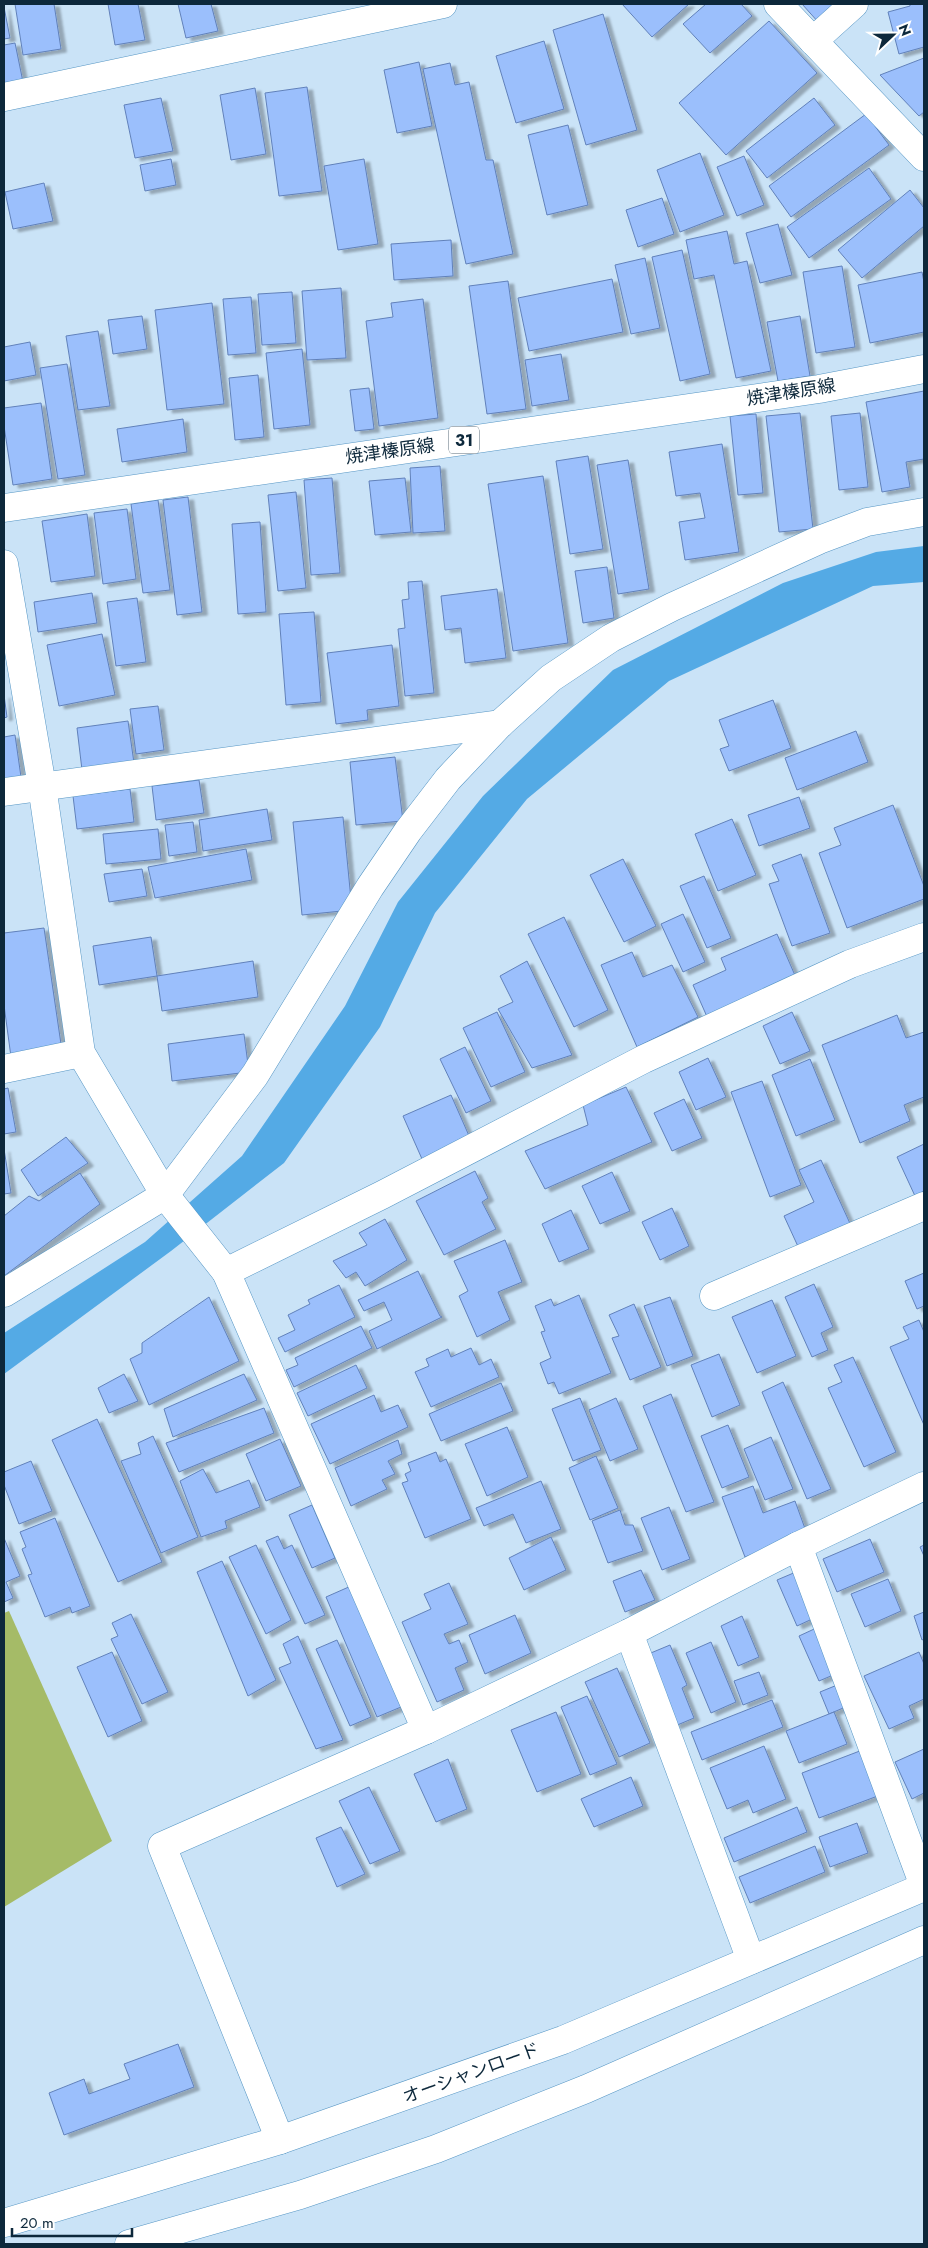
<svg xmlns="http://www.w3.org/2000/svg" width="928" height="2248" font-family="Jost,'Noto Sans JP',sans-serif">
  <defs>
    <filter id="shadow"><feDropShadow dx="5.5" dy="3" stdDeviation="1" flood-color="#0004"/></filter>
  </defs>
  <rect width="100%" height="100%" fill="#cae3f7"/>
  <!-- green -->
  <polygon fill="#a5bb67" points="9,1611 112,1841 4,1907 4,1613"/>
  <!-- water -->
  <polygon fill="#54aae5" points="924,546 924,582 873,586 669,681 527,799 435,913 380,1027 284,1163 171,1251 4,1374 4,1333 145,1242 242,1156 345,1006 398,902 483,796 613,670 783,583 876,552"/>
  <!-- building -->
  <g fill="#9bbffc" stroke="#6181ba" filter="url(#shadow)">
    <polygon points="15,4 54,4 61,49 23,55"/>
    <polygon points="108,4 138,4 145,40 115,45"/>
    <polygon points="178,4 211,4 218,31 186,38"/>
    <polygon points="622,4 689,4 652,37"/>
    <polygon points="706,4 741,4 752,16 710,53 683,24"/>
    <polygon points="802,4 840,4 819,23"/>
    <polygon points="910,4 924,4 924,47 899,54 888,12 910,6"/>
    <polygon points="4,7 10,38 4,39"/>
    <polygon points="603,14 637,130 586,145 553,30"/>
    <polygon points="769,21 817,73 726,155 679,103"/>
    <polygon points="544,41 564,109 516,123 496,56"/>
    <polygon points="15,43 23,82 4,85 4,45"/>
    <polygon points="924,58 924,112 919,116 880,75"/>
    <polygon points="419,62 432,126 397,133 384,70"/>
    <polygon points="450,63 455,85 469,82 486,160 493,160 513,254 466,264 423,69"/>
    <polygon points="307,87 322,191 279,196 265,93"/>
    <polygon points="255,88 266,154 231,160 220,95"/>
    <polygon points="161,98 173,151 135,158 124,105"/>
    <polygon points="814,98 835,125 767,178 746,151"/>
    <polygon points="866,114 889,145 791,217 769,186"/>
    <polygon points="568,125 588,205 547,215 528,135"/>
    <polygon points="700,153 724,215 680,232 657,170"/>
    <polygon points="744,156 764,205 737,216 717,167"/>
    <polygon points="171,159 176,185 145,191 140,165"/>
    <polygon points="364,159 378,244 338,250 324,166"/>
    <polygon points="869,168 891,199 809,258 787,227"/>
    <polygon points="44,183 53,221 13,229 5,192"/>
    <polygon points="910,190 924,208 924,226 862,278 838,250"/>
    <polygon points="662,198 674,234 638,247 626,210"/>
    <polygon points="778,224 792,275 760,283 746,233"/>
    <polygon points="727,231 734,264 747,261 771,371 736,378 714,275 694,279 686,240"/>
    <polygon points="451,240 453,276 394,280 391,244"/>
    <polygon points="682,250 710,374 680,381 652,257"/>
    <polygon points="645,258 660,328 631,334 615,265"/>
    <polygon points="842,266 855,347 816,353 803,272"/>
    <polygon points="922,272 924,282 924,332 870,343 858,285"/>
    <polygon points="612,279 623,332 529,351 518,298"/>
    <polygon points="508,281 526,409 487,414 469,286"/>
    <polygon points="341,288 346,358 307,360 302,291"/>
    <polygon points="292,292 296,343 262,345 258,294"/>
    <polygon points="251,297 256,353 228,355 223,299"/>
    <polygon points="423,299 438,418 379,426 366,321 393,317 391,303"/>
    <polygon points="212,303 224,404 167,410 155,310"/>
    <polygon points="142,316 147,349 113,354 108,320"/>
    <polygon points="800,316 810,376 778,381 767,322"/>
    <polygon points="98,331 110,406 78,410 66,336"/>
    <polygon points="30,342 36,375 4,381 4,347"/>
    <polygon points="302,349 310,425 274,429 266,353"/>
    <polygon points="561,354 569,400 532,406 525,360"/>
    <polygon points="67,364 85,475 58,479 40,368"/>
    <polygon points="258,375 264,437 235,440 229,378"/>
    <polygon points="369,388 374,429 355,431 350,390"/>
    <polygon points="924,391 924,459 906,462 910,487 882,492 866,402"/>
    <polygon points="41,403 52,479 13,485 4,426 4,408"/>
    <polygon points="800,413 813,529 779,532 766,416"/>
    <polygon points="860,413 868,487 839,490 831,416"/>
    <polygon points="756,414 763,493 738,495 730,416"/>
    <polygon points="183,419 187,452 122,462 117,429"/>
    <polygon points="722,444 739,552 685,560 679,522 705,518 700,493 676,496 669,452"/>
    <polygon points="588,456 603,549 570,554 556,461"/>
    <polygon points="628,460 649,589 618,594 597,465"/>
    <polygon points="440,466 445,531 413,533 410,468"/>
    <polygon points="543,476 568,643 513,651 488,484"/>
    <polygon points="332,478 340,573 311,575 304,480"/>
    <polygon points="405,478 411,532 375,535 369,481"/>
    <polygon points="296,492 306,588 278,591 268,495"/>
    <polygon points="188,497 202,612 177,615 163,500"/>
    <polygon points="158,500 170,590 143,593 131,504"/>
    <polygon points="127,509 136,579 103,584 94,513"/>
    <polygon points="87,514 95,576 51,582 42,521"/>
    <polygon points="260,522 266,612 238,614 232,524"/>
    <polygon points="607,567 614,618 583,623 575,571"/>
    <polygon points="422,581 434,693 405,696 398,629 405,628 402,600 409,599 408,582"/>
    <polygon points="497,589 506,658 465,663 461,628 445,630 441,596"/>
    <polygon points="92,593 97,623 38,632 34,602"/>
    <polygon points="137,598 146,662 116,666 107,602"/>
    <polygon points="314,612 321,702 286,705 279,614"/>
    <polygon points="102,634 115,695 59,706 47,645"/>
    <polygon points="392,645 399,706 367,710 368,720 336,724 327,653"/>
    <polygon points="4,695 7,717 4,718"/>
    <polygon points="773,700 791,748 729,771 720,749 729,746 719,720"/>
    <polygon points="158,706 164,750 136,754 130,709"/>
    <polygon points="128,721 134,763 82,770 77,728"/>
    <polygon points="856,731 868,762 797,790 785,758"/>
    <polygon points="15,735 21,777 4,779 4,737"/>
    <polygon points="395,757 403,821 356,825 350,762"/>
    <polygon points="199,780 204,813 156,820 152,786"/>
    <polygon points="130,789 134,822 77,829 73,796"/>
    <polygon points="799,797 810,828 759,846 748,815"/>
    <polygon points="893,805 924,886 924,899 847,928 819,853 841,845 834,828"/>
    <polygon points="267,809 272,840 203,851 199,820"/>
    <polygon points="343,817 352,910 302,915 293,822"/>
    <polygon points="732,819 756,875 718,891 695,834"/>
    <polygon points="193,822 197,852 169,856 165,825"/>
    <polygon points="158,829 161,859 106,864 103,834"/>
    <polygon points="246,849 252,880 155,898 148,867"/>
    <polygon points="801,854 830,933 792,946 769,884 779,881 772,865"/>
    <polygon points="623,859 656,926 624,942 590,875"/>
    <polygon points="142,869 147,896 109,902 104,874"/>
    <polygon points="704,876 731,938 707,948 680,886"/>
    <polygon points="683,914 705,962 683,972 661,924"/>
    <polygon points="564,917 608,1010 574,1027 528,934"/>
    <polygon points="44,928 62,1051 11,1057 4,1005 4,933"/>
    <polygon points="777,934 797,980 708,1019 693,985 726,970 721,958"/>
    <polygon points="151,937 157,976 99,985 93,946"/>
    <polygon points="632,952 643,977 672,965 698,1017 637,1047 601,965"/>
    <polygon points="253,961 258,997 162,1011 157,976"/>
    <polygon points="527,961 572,1055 532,1068 498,1009 513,1002 500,976"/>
    <polygon points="497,1012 525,1072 491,1087 463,1028"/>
    <polygon points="792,1012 810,1051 780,1064 763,1026"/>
    <polygon points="897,1015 906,1038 924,1032 924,1097 904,1105 910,1121 860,1143 822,1045"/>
    <polygon points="244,1034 249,1072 172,1081 168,1044"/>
    <polygon points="465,1047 491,1101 466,1113 440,1059"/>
    <polygon points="708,1058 726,1097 696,1110 679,1072"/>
    <polygon points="810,1059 835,1120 796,1136 772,1075"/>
    <polygon points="762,1081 801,1185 770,1197 731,1092"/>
    <polygon points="626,1087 652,1142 545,1189 525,1151 588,1125 583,1105"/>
    <polygon points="8,1088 16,1132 4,1134 4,1089"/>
    <polygon points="451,1095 470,1138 422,1159 403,1116"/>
    <polygon points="684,1099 702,1138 672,1151 654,1113"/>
    <polygon points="66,1137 88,1163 38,1196 21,1170"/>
    <polygon points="924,1144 924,1191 915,1196 897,1157"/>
    <polygon points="4,1149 11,1193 4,1194"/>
    <polygon points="821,1160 853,1230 801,1253 784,1216 814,1202 799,1170"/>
    <polygon points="475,1171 488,1198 482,1202 496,1229 444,1255 416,1201"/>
    <polygon points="612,1172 630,1211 600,1224 582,1186"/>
    <polygon points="80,1173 100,1204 4,1276 4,1216 29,1196 39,1201"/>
    <polygon points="672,1208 689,1246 660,1260 642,1222"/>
    <polygon points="571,1210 589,1249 559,1262 542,1224"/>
    <polygon points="385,1219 407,1260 365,1286 356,1272 346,1278 333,1261 367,1245 359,1233"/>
    <polygon points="505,1240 522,1282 498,1292 510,1320 477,1337 459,1296 468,1291 454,1261"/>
    <polygon points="418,1271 440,1316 442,1317 377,1349 369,1331 392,1320 384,1302 364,1311 358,1300"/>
    <polygon points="924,1273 924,1306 917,1309 905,1281"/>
    <polygon points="814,1284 833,1327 821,1333 828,1350 812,1357 785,1297"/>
    <polygon points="339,1285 355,1317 285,1352 278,1338 295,1330 288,1315 310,1304 308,1300"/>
    <polygon points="579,1295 611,1373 559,1394 554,1382 548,1384 540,1363 551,1358 541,1332 545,1331 535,1306 551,1299 554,1306"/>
    <polygon points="209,1297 239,1361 149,1405 130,1359 142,1353 142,1343"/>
    <polygon points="670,1297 693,1356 667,1366 644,1306"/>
    <polygon points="772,1300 796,1356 757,1373 732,1317"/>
    <polygon points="634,1304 661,1367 630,1380 612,1338 619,1336 609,1315"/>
    <polygon points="919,1320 924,1332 924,1425 890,1347 909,1339 903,1327"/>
    <polygon points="361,1326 372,1348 294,1387 286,1370 298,1365 295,1358"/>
    <polygon points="471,1348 479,1365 491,1359 499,1377 431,1407 415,1372 429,1366 426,1359 448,1349 451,1357"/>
    <polygon points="719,1354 740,1405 712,1417 691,1365"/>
    <polygon points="853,1357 896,1452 864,1467 828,1388 842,1382 834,1365"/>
    <polygon points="356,1365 367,1388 308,1416 297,1393"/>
    <polygon points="124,1374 138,1401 109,1413 98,1388"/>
    <polygon points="244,1374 257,1400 173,1437 164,1409"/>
    <polygon points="783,1382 831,1489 807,1499 762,1392"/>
    <polygon points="501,1383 513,1411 441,1441 429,1414"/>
    <polygon points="671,1394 714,1502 686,1512 643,1406"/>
    <polygon points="374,1395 381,1412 398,1405 408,1427 330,1464 311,1424"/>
    <polygon points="580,1398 601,1450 573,1461 552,1409"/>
    <polygon points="616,1398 638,1449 610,1461 589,1410"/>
    <polygon points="264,1408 274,1433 179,1472 166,1443"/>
    <polygon points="97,1419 162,1562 118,1582 52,1440"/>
    <polygon points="728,1425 749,1477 722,1488 701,1436"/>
    <polygon points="507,1427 528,1477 487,1496 465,1444"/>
    <polygon points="153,1436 198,1537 161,1553 121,1461 141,1454 138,1443"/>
    <polygon points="771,1437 793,1489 765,1500 744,1449"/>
    <polygon points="280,1439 301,1486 266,1501 246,1454"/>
    <polygon points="398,1440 402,1454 388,1461 395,1474 382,1480 387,1489 351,1506 335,1468"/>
    <polygon points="436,1452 440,1462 446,1459 471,1519 425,1538 402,1483 408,1481 405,1474 411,1471 408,1463"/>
    <polygon points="596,1456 618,1508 590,1520 569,1468"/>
    <polygon points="31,1461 52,1511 19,1524 4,1485 4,1472"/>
    <polygon points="203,1469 216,1493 249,1480 260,1507 225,1521 227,1528 201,1537 180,1481"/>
    <polygon points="541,1481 561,1529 526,1543 513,1514 484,1526 476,1508"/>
    <polygon points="753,1486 763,1513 795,1501 807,1534 745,1557 722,1497"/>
    <polygon points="312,1505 335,1558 312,1568 289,1515"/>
    <polygon points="669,1507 690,1559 662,1570 641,1518"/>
    <polygon points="620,1510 625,1525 633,1525 643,1551 608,1563 592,1521"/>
    <polygon points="55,1518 90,1606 72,1613 70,1607 45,1617 28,1575 32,1574 22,1549 26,1547 20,1532"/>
    <polygon points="278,1536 284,1549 292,1545 325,1615 305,1624 266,1541"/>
    <polygon points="551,1537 566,1570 524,1590 509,1558"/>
    <polygon points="4,1538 20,1576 6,1582 13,1598 4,1602"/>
    <polygon points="870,1539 884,1572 837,1592 823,1559"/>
    <polygon points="256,1545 291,1620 266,1634 229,1557"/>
    <polygon points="924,1545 924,1556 920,1547"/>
    <polygon points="222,1561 276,1680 248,1696 197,1572"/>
    <polygon points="803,1569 823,1614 797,1626 777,1580"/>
    <polygon points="641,1570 655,1600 625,1612 613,1581"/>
    <polygon points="888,1579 901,1611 865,1627 851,1594"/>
    <polygon points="449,1583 468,1624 444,1634 449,1644 459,1640 468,1662 455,1668 464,1690 437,1702 402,1622 431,1609 424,1594"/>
    <polygon points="351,1586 401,1707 377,1717 326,1597"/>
    <polygon points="924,1612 924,1639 922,1640 914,1616"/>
    <polygon points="131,1614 168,1692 142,1704 111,1639 118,1636 112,1623"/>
    <polygon points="515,1615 531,1653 485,1674 469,1635"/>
    <polygon points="742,1616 759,1657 738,1666 721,1626"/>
    <polygon points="825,1624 845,1670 819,1681 799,1636"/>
    <polygon points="298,1636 343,1740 316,1749 279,1668 291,1663 283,1644"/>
    <polygon points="337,1640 371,1717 350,1726 316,1649"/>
    <polygon points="711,1642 736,1702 711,1713 686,1653"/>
    <polygon points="670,1645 687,1685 682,1688 694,1718 675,1726 646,1655"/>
    <polygon points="112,1652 142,1721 108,1737 77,1667"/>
    <polygon points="919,1652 924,1664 924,1699 909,1706 914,1718 889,1729 864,1676"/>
    <polygon points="617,1668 650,1743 619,1757 585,1682"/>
    <polygon points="759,1672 768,1695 743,1705 734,1681"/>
    <polygon points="847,1681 855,1703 829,1714 820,1692"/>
    <polygon points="587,1696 617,1764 590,1775 561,1707"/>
    <polygon points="772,1700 783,1727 702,1760 691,1732"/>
    <polygon points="556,1712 581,1774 537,1792 511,1730"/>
    <polygon points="834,1712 847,1744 799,1763 786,1731"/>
    <polygon points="764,1746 786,1799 753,1813 748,1800 727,1809 710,1768"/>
    <polygon points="865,1749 883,1794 819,1818 802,1773"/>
    <polygon points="924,1749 924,1793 912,1799 895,1762"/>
    <polygon points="448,1759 467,1809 436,1822 414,1774"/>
    <polygon points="631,1777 643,1806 594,1827 581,1799"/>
    <polygon points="369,1787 400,1851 370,1864 339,1801"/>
    <polygon points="797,1807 807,1832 734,1862 724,1838"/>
    <polygon points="857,1823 868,1853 830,1867 819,1837"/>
    <polygon points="341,1827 365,1874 337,1887 316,1838"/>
    <polygon points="815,1846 825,1872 750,1903 739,1877"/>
    <polygon points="178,2044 194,2087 64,2135 49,2093 84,2079 89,2094 130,2079 124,2064"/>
  </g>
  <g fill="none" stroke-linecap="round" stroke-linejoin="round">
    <defs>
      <g id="minor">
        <polyline points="778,4 924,157"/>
        <polyline points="813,41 854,4"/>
        <polyline points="4,97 443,4"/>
        <polyline points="4,564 42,786 81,1053 165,1195 226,1272 426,1730"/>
        <polyline points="4,792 500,724"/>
        <polyline points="4,1069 81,1053"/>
        <polyline points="226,1272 382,1195 644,1059 850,964 924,937"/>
        <polyline points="4,1293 165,1195 255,1075 370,887 408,831 448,779 500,724 551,678 611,638 672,607 819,540 867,522 924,512"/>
        <polyline points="714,1296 924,1206"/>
        <polyline points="798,1546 924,1886"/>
        <polyline points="629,1633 751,1960"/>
        <polyline points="280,2140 162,1846 426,1730 629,1633 798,1546 924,1486"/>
      </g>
      <g id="tertiary">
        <polyline points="4,2223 280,2140 563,2040 924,1887"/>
        <polyline points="129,2244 300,2195 436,2149 586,2089 924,1940"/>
      </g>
      <polyline id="primary" points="4,508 819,389 924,369"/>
    </defs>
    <!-- minor casing -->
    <use href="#minor" stroke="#5696c4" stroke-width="29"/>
    <!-- tertiary casing -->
    <use href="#tertiary" stroke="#5696c4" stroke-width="29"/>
    <!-- primary casing -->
    <use href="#primary" stroke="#5696c4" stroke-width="29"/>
    <!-- minor -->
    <use href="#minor" stroke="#fff" stroke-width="28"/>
    <!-- tertiary -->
    <use href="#tertiary" stroke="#fff" stroke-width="28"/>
    <!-- primary -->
    <use href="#primary" stroke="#fff" stroke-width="28"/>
  </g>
  <g text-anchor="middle" stroke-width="4" stroke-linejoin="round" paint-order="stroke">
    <!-- shield labels -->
    <rect fill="#fff" stroke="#566876" stroke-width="1" x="449" y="426.5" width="30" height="27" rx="4"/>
    <g font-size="16" font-weight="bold" fill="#0d283b">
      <text x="464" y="446">31</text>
    </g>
    <!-- street labels -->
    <g font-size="18" fill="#0d283b" stroke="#fff">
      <text transform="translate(791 392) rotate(-9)" y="6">焼津榛原線</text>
      <text transform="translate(390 451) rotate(-8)" y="6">焼津榛原線</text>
      <text transform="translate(471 2073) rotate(-20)" y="6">オーシャンロード</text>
    </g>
  </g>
  <!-- border -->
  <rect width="928" height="2248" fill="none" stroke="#0d283b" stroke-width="10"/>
  <!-- north arrow -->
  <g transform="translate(893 35) rotate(68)" stroke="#ffffff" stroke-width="4" paint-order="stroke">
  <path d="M0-4L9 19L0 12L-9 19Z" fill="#0d283b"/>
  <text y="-8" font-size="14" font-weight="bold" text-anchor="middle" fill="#0d283b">N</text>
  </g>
  <!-- scale -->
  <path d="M12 2228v8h120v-8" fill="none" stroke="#0d283b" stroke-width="2.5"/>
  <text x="20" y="2228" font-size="15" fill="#0d283b" stroke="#ffffff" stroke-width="4" paint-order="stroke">20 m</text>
</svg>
